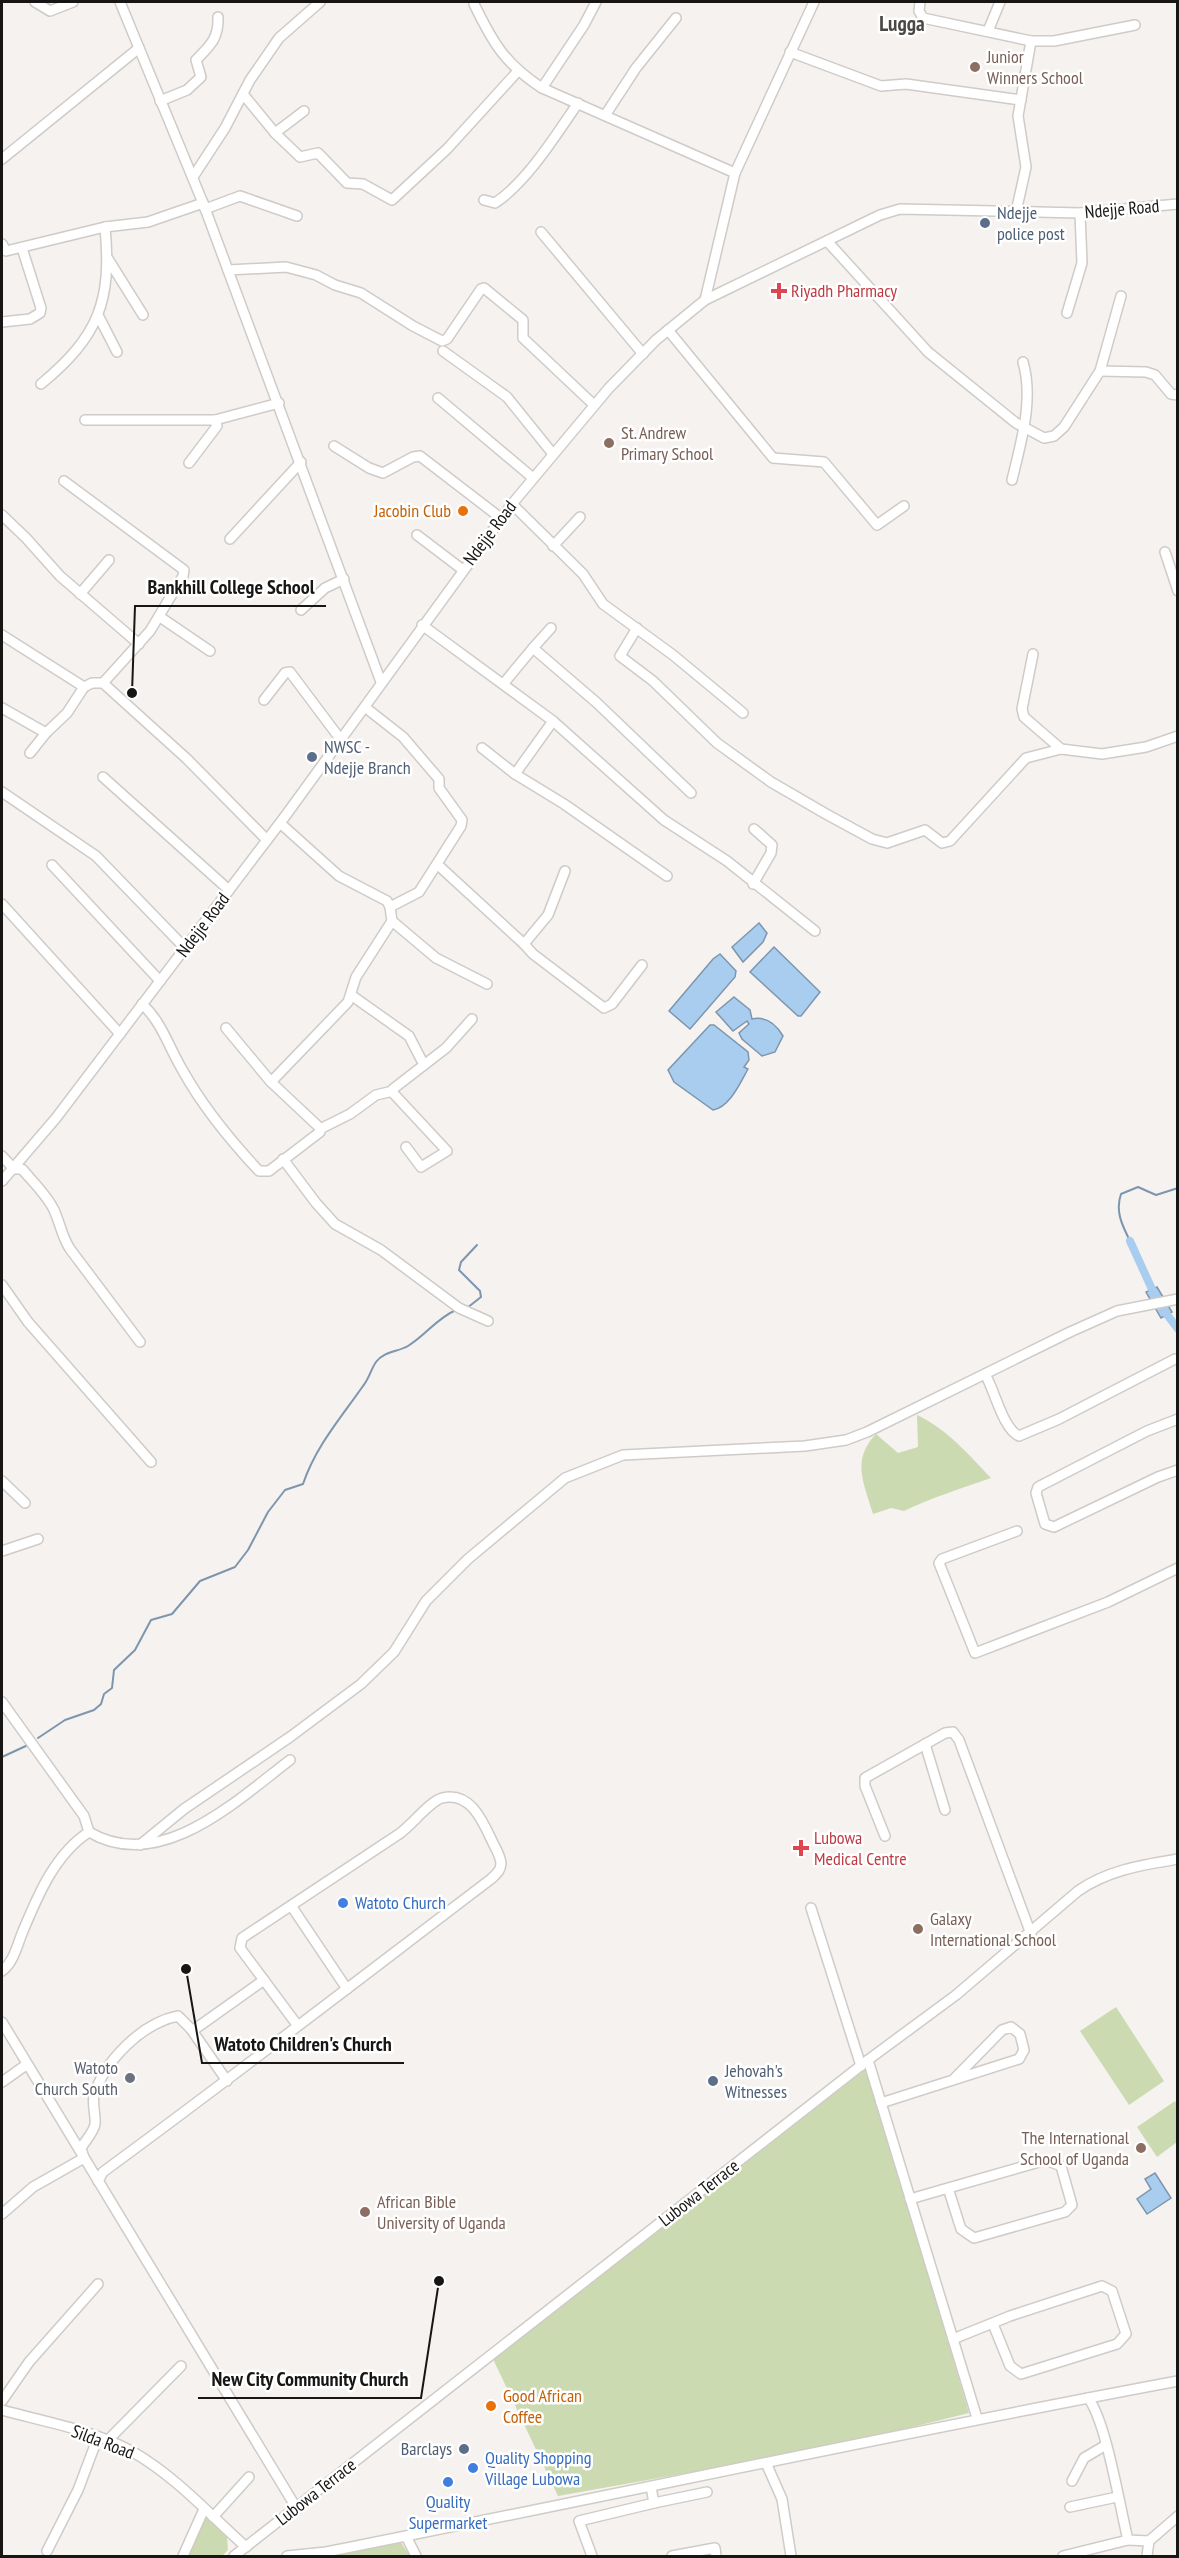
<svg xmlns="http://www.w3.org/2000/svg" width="1179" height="2558" font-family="'PT Sans Narrow',sans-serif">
  <rect width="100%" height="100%" fill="#f6f2ef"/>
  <!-- green -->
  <g fill="#cbdab0">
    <path d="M917,1415c30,14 51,39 74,63 -31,11 -58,19 -87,33l-13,-3 -18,6c-9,-31 -22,-54 3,-80l22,19 20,-6z"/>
    <polygon points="1116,2007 1164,2081 1129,2105 1080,2031"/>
    <polygon points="868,2067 969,2413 827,2448 558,2496 493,2359"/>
    <polygon points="1175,2101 1177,2105 1177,2142 1157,2157 1137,2127"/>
    <polygon points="204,2515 227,2537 228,2550 222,2556 188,2556"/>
    <polygon points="400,2541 410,2556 328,2556"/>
  </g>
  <!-- water -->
  <g fill="#a9cdef" stroke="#7d96ae" stroke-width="1.5">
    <polygon points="759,923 767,933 763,942 743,962 732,947"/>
    <polygon points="774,947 820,992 801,1016 798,1016 750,972"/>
    <polygon points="720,954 736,971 735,977 690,1029 669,1011 713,959"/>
    <path d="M734,997l16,13 2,9c14,-3 24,5 31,17l-8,16 -13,4 -20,-17 -3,-6 10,-9 -2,-3 -14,10 -17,-19z"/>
    <path d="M710,1025h4l34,27 1,8 -5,7 4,2c-8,14 -18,38 -35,41l-39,-28 -6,-12z"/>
    <polygon points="1157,1287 1172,1312 1161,1318 1146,1292"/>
    <polygon points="1155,2173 1171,2198 1147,2214 1137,2199 1151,2189 1145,2179"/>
  </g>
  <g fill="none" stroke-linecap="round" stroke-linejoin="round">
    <!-- stream -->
    <g stroke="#7d96ae" stroke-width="2">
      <path d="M1130,1241c-8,-16 -15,-30 -9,-47l17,-7 18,8 22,-7"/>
      <polyline points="467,1308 481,1297 480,1291 459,1270 461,1262 477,1245"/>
      <path d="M38,1738l27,-18 29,-10 7,-6 3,-10 8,-6 2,-18 21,-20 16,-30 21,-6 28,-33 35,-14 13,-17 20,-38 17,-22 18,-6c13,-38 37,-65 60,-98 6,-7 8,-17 13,-24 8,-11 22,-10 32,-16 18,-11 29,-28 48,-36"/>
      <polyline points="2,1757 28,1745"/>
    </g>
    <!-- canal -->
    <g stroke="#a9cdef" stroke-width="8">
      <polyline points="1130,1241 1156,1298"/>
      <polyline points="1162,1308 1178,1329"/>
    </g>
    <defs>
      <g id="minor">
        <polyline points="35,2 50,11 73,2"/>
        <polyline points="120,2 203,203 381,682"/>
        <polyline points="920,2 919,11 923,18 1031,41"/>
        <path d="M474,4c19,39 31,60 68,84l193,85"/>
        <polyline points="988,31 1000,2"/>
        <polyline points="790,52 881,86 906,84 1021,100"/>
        <polyline points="542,88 584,25 596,2"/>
        <polyline points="243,94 275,133 300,157 318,153 347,183 363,184 392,200 447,149 518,71"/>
        <path d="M160,101l27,-11 14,-13 -5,-17c14,-14 23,-22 22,-43"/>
        <polyline points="606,114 636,68 676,18"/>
        <polyline points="275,133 304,111"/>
        <polyline points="2,159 139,48"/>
        <polyline points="193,177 225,128 250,80 279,38 320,2"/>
        <path d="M484,200l11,3c32,-21 61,-68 83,-100"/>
        <polyline points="205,209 240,196 297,216"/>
        <polyline points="1016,212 1026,167 1018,116 1031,41 1054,41 1135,25"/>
        <polyline points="541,232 643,354"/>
        <polyline points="827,241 928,352 1016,423 1044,438 1054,436 1064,427 1100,371 1121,296"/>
        <polyline points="2,244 6,251 105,227 148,222 203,203"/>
        <polyline points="108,259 143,315"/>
        <polyline points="228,270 286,267 316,275 335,285 361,293 413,326 442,341 447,339 481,289 484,288 523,320 523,338 594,405"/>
        <polyline points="705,300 735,173 814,2"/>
        <polyline points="1067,313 1082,263 1080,213"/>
        <polyline points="99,317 117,352"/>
        <polyline points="2,322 30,319 40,313 41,308 22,248"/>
        <polyline points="668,330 773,458 824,462 877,525 904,506"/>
        <polyline points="443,351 507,397 553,454"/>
        <polyline points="1100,371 1146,372 1155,375 1171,394 1178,395"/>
        <path d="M41,384c58,-48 71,-83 64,-157"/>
        <polyline points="438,398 533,478"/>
        <polyline points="85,420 215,420 279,403"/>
        <polyline points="334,446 369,468 383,473 413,457 420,456 502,519"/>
        <polyline points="189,463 217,426 215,420"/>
        <path d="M1012,480c9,-38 22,-80 11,-118"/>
        <polyline points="64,481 184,570 183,576 150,631 103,683"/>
        <polyline points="512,504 583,574 603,604 673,655 743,713"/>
        <polyline points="2,515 26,538 60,576 139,644"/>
        <polyline points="417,535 463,570"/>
        <polyline points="230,539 301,462"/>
        <polyline points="553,546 580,517"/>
        <polyline points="1165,552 1178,591"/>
        <polyline points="80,594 109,560"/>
        <polyline points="301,610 325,588 344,579"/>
        <polyline points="160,617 210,651"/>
        <polyline points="422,625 553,721 664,820 727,861 815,931"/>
        <polyline points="637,628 620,656 653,681 717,743 771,782 826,814 872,839 887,843 925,830 942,843 950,841 1026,758 1061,749 1102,754 1146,747 1178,736"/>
        <polyline points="2,635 84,687"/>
        <polyline points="533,648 551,628"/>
        <polyline points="1033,654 1022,709 1024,717 1061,749"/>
        <polyline points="504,683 533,648 597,703 691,793"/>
        <polyline points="264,700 285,673 290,672 341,740"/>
        <polyline points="2,708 46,733"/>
        <polyline points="366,708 403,737 439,779 439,788 462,820 461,826 419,892 390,907"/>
        <polyline points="553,721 515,774 564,804 667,876"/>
        <polyline points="482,748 515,774"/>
        <polyline points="30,753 46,733 67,713 84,687 92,683 103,683 187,759 267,840"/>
        <polyline points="103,777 229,890"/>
        <polyline points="2,792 96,856 185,948"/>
        <polyline points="52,865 160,981"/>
        <polyline points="438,865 524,944 548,915 565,871"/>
        <polyline points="753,884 771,853 772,845 754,829"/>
        <polyline points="2,904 120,1034"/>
        <polyline points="392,921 436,958 487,984"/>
        <polyline points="524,944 533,954 604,1008 612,1004 642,965"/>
        <polyline points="351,995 409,1036 424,1065 393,1089 393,1093 447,1151 421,1167 406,1147"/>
        <path d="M142,1004c20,18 27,44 41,67 20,36 48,70 76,100h10l51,-39v-4l-49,-46 77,-80 8,-25 36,-56 -2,-14 -3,-6 -48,-25 -59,-53"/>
        <polyline points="226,1028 271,1082"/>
        <polyline points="424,1065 446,1048 472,1019"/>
        <polyline points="320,1129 350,1114 376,1095 393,1091"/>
        <path d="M2,1156l12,13h8c11,13 25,26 32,41 6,13 8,27 16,39l70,93"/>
        <polyline points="283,1159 316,1203 335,1224 381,1250 459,1308 488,1321"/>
        <polyline points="2,1181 56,1118 286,815 512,504 609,388 656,340 705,300 880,215 900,209 1080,213 1178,204"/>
        <polyline points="2,1285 28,1322 151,1462"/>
        <path d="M985,1374c10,17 18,55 34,62l40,-17 116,-60"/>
        <polyline points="1178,1419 1147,1431 1038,1487 1036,1493 1045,1524 1054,1527 1158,1477 1178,1470"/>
        <polyline points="2,1481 25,1503"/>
        <polyline points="1017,1531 942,1559 939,1563 975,1653 1108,1602 1178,1568"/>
        <polyline points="2,1551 38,1539"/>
        <path d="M2,1702l82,114 5,16c-34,22 -51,63 -66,99 -6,14 -9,31 -21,40"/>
        <polyline points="925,1744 945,1810"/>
        <path d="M89,1832c71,42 147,-31 201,-72"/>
        <polyline points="885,1836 865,1786 865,1778 945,1733 953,1732 959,1740 1031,1934"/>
        <polyline points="140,1845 184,1809 290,1737 361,1684 394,1652 426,1601 468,1559 565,1478 623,1455 805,1446 846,1440 867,1432 1070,1332 1117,1311 1178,1299"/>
        <polyline points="292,1907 347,1989"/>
        <polyline points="811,1908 861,2066"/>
        <polyline points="2,2022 297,2509"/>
        <polyline points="191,2029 227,2081"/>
        <polyline points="868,2060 977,2418"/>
        <polyline points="2,2082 26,2065"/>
        <polyline points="881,2103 1019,2059 1024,2050 1020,2034 1011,2027 1002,2030 954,2079"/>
        <path d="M98,2181l5,-9c131,-96 259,-195 388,-293 5,-5 9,-7 10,-15 0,-7 -5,-15 -8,-21 -10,-21 -22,-52 -51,-45 -12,3 -31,28 -43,36l-157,104 -2,10 58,78"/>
        <polyline points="910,2199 1046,2160 1061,2166 1072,2205 1065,2212 974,2238 961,2229 948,2188"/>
        <path d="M2,2214l31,-27 51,-29 -3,-10c4,-7 13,-16 14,-24 1,-9 -3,-19 -1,-28 10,-35 48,-73 84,-80l13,13h4l69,-49"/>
        <polyline points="953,2339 1010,2316 1102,2286 1112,2291 1126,2334 1117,2344 1021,2374 1010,2366 993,2324"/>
        <path d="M1088,2398c18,22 32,110 40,142l21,1"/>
        <polyline points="2,2401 29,2362 98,2284"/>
        <path d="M2,2410c43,12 92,20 131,42 42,24 77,63 113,95"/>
        <polyline points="108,2440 181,2366"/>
        <polyline points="766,2463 782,2499 791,2556"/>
        <polyline points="1072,2481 1084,2458 1106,2445"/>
        <polyline points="651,2487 654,2503 707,2492"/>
        <polyline points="1070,2507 1117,2497"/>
        <polyline points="213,2517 249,2477"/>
        <polyline points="406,2536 416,2556"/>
        <polyline points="47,2551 78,2490 98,2437"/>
        <polyline points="183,2556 204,2509"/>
        <path d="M234,2556l634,-496 88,-65 122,-104c30,-21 64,-26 100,-32"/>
        <path d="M287,2556l39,-4c284,-56 567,-118 852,-171"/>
        <polyline points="592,2556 579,2521 654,2503"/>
        <polyline points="672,2556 715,2548 716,2556"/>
        <polyline points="1063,2556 1128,2540"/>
        <polyline points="1147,2556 1149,2541 1178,2516"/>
      </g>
    </defs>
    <!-- minor casing -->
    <use href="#minor" stroke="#cfcbc7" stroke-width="12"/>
    <!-- minor -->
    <use href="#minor" stroke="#fff" stroke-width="9"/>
  </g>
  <!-- markers -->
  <g fill="#8d6e63" stroke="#fff" stroke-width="2">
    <circle cx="975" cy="67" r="6"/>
    <circle cx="609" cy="443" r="6"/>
    <circle cx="918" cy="1929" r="6"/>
    <circle cx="1141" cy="2148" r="6"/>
    <circle cx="365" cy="2212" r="6"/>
  </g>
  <g fill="#5c6f8a" stroke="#fff" stroke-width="2">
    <circle cx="985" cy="223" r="6"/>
    <circle cx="312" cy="757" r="6"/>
    <circle cx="713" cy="2081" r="6"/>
    <circle cx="464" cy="2449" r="6"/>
  </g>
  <g fill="#e0444e" stroke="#fff" stroke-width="2">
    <path d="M776 282h6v6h6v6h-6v6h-6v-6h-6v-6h6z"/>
    <path d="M798 1839h6v6h6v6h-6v6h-6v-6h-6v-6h6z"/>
  </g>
  <g fill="#e8710a" stroke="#fff" stroke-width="2">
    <circle cx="463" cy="511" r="6"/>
    <circle cx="491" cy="2406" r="6"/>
  </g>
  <g fill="#3f7fe0" stroke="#fff" stroke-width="2">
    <circle cx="343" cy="1903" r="6"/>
    <circle cx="473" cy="2468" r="6"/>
    <circle cx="448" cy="2482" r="6"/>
  </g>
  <circle fill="#6b7280" stroke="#fff" stroke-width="2" cx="130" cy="2078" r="6"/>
  <g text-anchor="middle" stroke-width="5" stroke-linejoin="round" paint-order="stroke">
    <!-- education labels -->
    <g font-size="18" fill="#785e54" stroke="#fff" text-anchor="start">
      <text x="987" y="63">Junior<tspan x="987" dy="21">Winners School</tspan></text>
      <text x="621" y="439">St. Andrew<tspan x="621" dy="21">Primary School</tspan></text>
      <text x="930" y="1925">Galaxy<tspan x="930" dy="21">International School</tspan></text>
      <text x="1129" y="2144" text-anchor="end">The International<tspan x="1129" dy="21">School of Uganda</tspan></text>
      <text x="377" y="2208">African Bible<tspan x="377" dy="21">University of Uganda</tspan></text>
    </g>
    <!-- street labels -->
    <g font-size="18" fill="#171615" stroke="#fff">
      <text transform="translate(1122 209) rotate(-5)" y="6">Ndejje Road</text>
      <text transform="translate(490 533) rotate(-53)" y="6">Ndejje Road</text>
      <text transform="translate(203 925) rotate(-53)" y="6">Ndejje Road</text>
      <text transform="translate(699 2193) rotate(-38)" y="6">Lubowa Terrace</text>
      <text transform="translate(103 2442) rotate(21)" y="6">Silda Road</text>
      <text transform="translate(316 2492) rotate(-38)" y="6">Lubowa Terrace</text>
    </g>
    <!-- service labels -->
    <g font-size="18" fill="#4e5e75" stroke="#fff" text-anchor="start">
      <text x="997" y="219">Ndejje<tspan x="997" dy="21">police post</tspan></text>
      <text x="324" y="753">NWSC -<tspan x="324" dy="21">Ndejje Branch</tspan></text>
      <text x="725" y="2077">Jehovah's<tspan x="725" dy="21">Witnesses</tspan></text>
      <text x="452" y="2455" text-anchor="end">Barclays</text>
    </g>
    <!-- health labels -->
    <g font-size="18" fill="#be3a42" stroke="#fff" text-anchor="start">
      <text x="791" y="297">Riyadh Pharmacy</text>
      <text x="814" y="1844">Lubowa<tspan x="814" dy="21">Medical Centre</tspan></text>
    </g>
    <!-- food labels -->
    <g font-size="18" fill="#c56008" stroke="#fff" text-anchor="end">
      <text x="451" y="517">Jacobin Club</text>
      <text x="503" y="2402" text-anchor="start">Good African<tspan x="503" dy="21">Coffee</tspan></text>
    </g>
    <!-- shop labels -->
    <g font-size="18" fill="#366cbe" stroke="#fff" text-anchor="start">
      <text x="355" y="1909">Watoto Church</text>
      <text x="485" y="2464">Quality Shopping<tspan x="485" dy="21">Village Lubowa</tspan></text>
      <text x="448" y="2508" text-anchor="middle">Quality<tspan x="448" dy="21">Supermarket</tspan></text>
    </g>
    <!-- worship labels -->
    <g font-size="18" fill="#5b616d" stroke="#fff" text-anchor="end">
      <text x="118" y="2074">Watoto<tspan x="118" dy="21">Church South</tspan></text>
    </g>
    <!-- quarter labels -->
    <g font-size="21" font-weight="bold" fill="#4a4744" stroke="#fff">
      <text x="902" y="31">Lugga</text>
    </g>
  </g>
  <!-- callouts -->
  <path fill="none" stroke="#171615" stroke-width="2" d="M132 693L135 606H326M186 1969L202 2063H404M439 2281L421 2398H198"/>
  <g fill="#171615" stroke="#fff" stroke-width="2">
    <circle cx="132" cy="693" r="6"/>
    <circle cx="186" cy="1969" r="6"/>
    <circle cx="439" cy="2281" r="6"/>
  </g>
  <g font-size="20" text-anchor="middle" font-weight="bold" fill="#171615" stroke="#fff" stroke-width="5" stroke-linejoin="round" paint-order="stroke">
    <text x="231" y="594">Bankhill College School</text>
    <text x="303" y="2051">Watoto Children's Church</text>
    <text x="310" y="2386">New City Community Church</text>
  </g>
  <!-- border -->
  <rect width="1179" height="2558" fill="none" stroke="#171615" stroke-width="6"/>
</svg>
